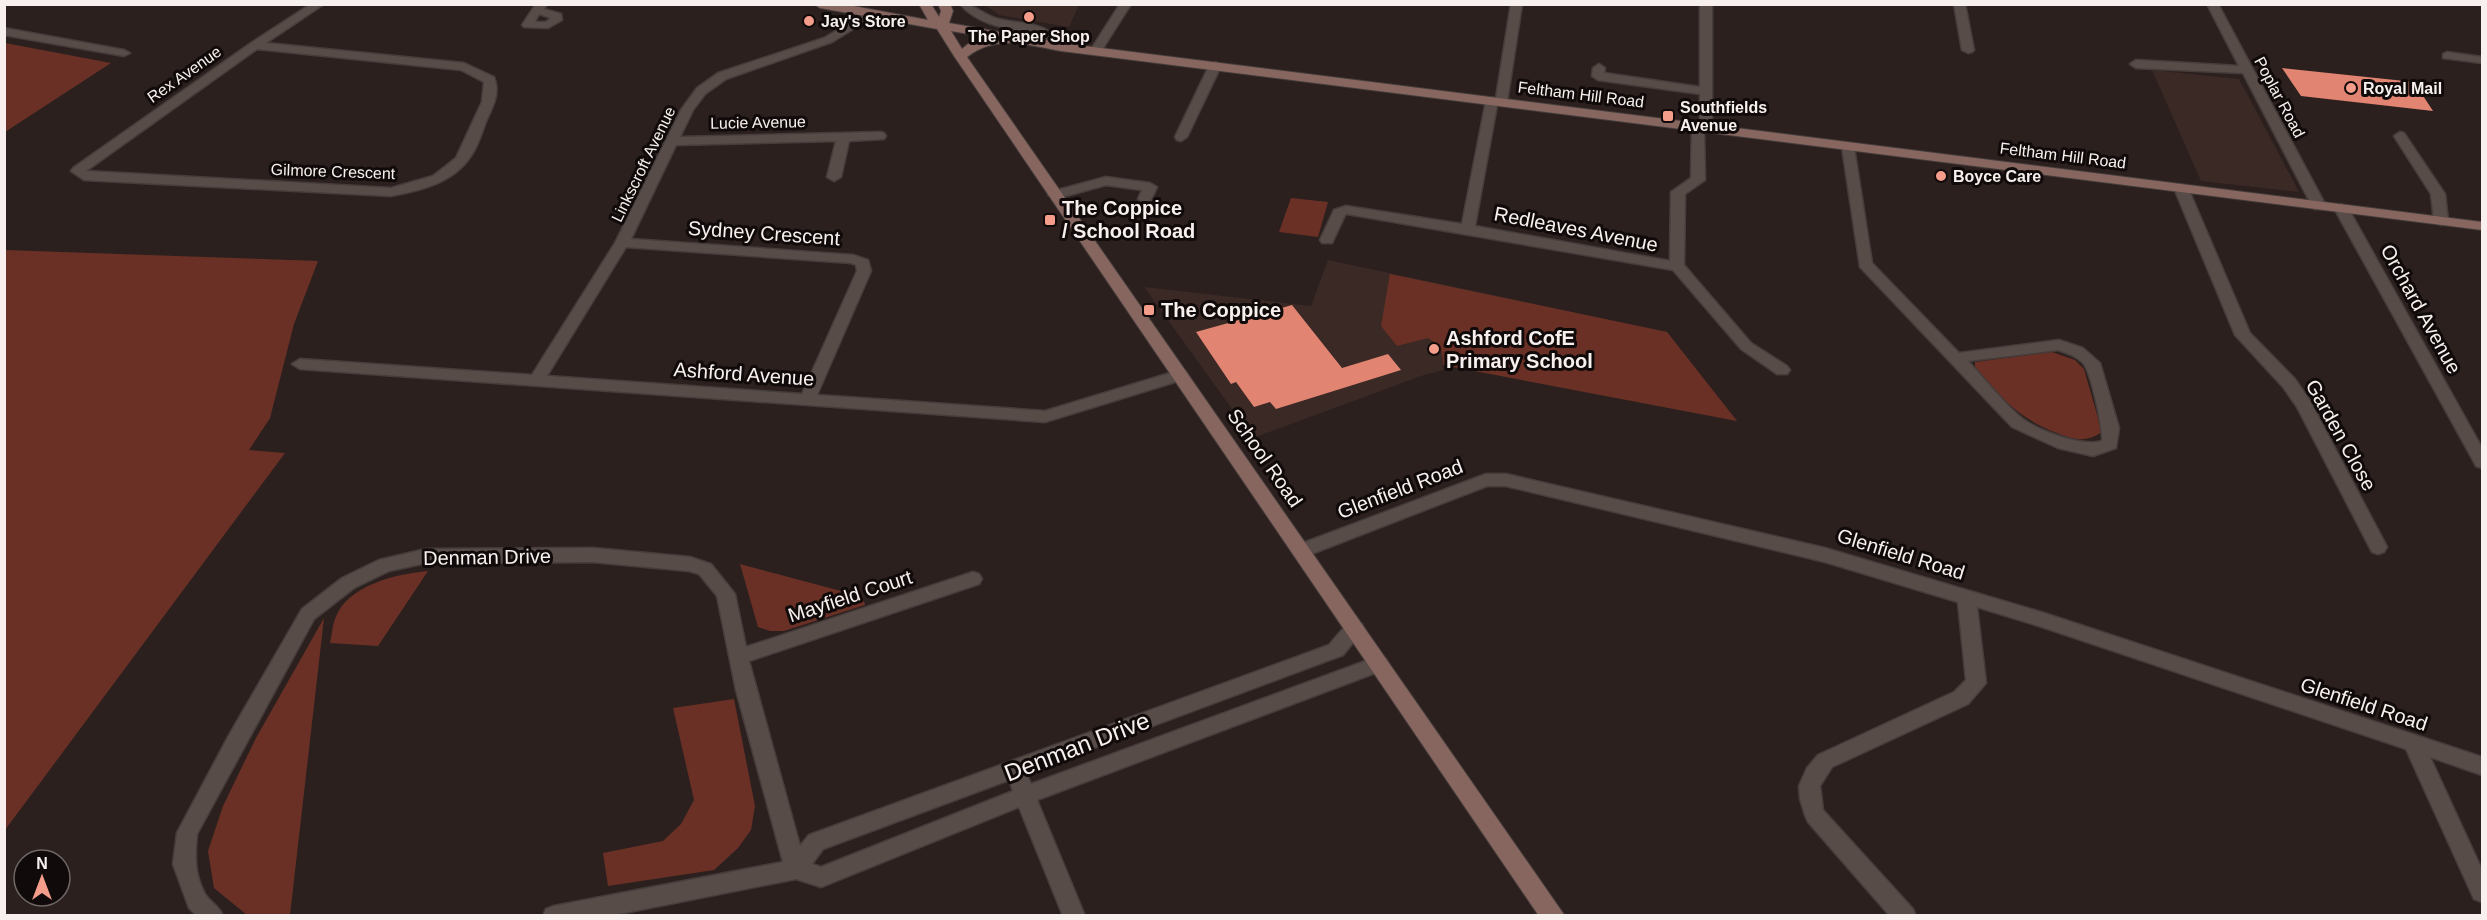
<svg xmlns="http://www.w3.org/2000/svg" width="2487" height="920" font-family="Helvetica,sans-serif">
  <rect width="100%" height="100%" fill="#2b201e"/>
  <!-- built -->
  <g fill="#3b2926">
    <polygon points="985,5 1079,5 1069,27 999,15"/>
    <polygon points="2152,70 2239,79 2299,192 2201,181"/>
    <polygon points="1328,260 1667,332 1737,421 1443,365 1443,370 1421,376 1253,438 1144,287 1311,306"/>
  </g>
  <!-- green -->
  <g fill="#6a3025">
    <polygon points="5,43 111,63 5,132"/>
    <polygon points="1291,198 1328,202 1318,237 1279,232"/>
    <polygon points="5,250 318,261 294,324 270,418 249,450 285,453 5,830"/>
    <path d="M1390,274l277,58 70,89 -294,-56c0,-14 -2,-19 -15,-27l-31,8 -16,-20z"/>
    <path d="M2052,352l23,8 9,9 18,63c-16,11 -28,8 -45,1 -36,-13 -55,-35 -82,-62v-9z"/>
    <polygon points="740,564 841,591 860,588 865,605 784,631 770,631 758,627"/>
    <path d="M428,571l-50,75 -48,-3c2,-8 2,-16 5,-24 12,-34 61,-45 93,-48z"/>
    <polygon points="324,618 290,915 247,915 214,888 208,851 223,806 256,738"/>
    <polygon points="734,699 755,806 751,830 738,848 714,870 608,886 603,853 663,841 681,824 694,800 673,708"/>
  </g>
  <!-- building -->
  <g fill="#e18472">
    <polygon points="2282,68 2414,82 2433,111 2301,96"/>
    <polygon points="1292,305 1342,368 1388,354 1401,370 1276,409 1270,402 1254,407 1236,382 1231,384 1196,332"/>
  </g>
  <g fill="none" stroke-linecap="round" stroke-linejoin="round">
    <defs>
      <g id="street">
        <path d="M311,4h13l-58,39 198,20 30,14c6,14 0,28 -6,40 -5,11 -8,24 -14,34 -17,31 -51,39 -83,45l-307,-16 -13,-9 2,-3 178,-125zM257,49l204,21 23,12 -2,20 -26,56 -23,18 -42,12 -305,-17z"/>
        <path d="M536,4h11l-3,5 17,5 1,6 -14,8 -24,-1 -2,-2zM539,14l12,4 -5,4h-11z"/>
        <path d="M960,4c14,0 21,9 35,14 17,6 47,3 59,18l-8,10h-8l-2,-2 6,-8 -2,-1c-28,-6 -60,-8 -80,-31z"/>
        <polygon points="1120,4 1131,4 1100,53 1092,53 1090,51"/>
        <polygon points="1511,4 1522,4 1507,102 1505,105 1497,105 1475,226 1670,261 1671,192 1691,178 1692,127 1700,124 1700,94 1598,80 1592,76 1593,68 1599,64 1605,68 1604,73 1700,87 1700,4 1712,4 1712,128 1704,131 1705,180 1685,194 1684,265 1751,343 1787,366 1790,370 1787,374 1777,374 1741,349 1673,270 1347,214 1345,215 1332,243 1322,243 1320,240 1334,210 1346,206 1462,224 1486,101 1488,98 1496,98"/>
        <polygon points="1954,4 1965,4 1974,50 1972,52 1968,53 1962,50"/>
        <polygon points="2207,4 2218,4 2326,206 2324,209 2314,209 2312,206 2243,73 2136,68 2130,64 2136,60 2239,66"/>
        <path d="M870,11l4,1v4l-42,26 -106,37 -21,15 -12,16 -13,27 200,-5 4,1 2,3 -2,3 -35,2 -8,36 -7,4 -7,-4 9,-36 -160,4 -45,94 222,16 15,5 3,11 -54,124 228,16 135,-41 5,1 3,4 -3,4 -140,43 -745,-53 -8,-5 8,-5 232,16 83,-132 66,-133 16,-22 21,-15 106,-35zM626,247l225,16 5,2 1,6 -55,123 -255,-18z"/>
        <polygon points="4,28 124,50 130,53 124,56 4,35"/>
        <polygon points="2447,52 2482,57 2482,63 2443,58 2443,54"/>
        <polygon points="1215,62 1221,66 1187,137 1181,141 1177,140 1175,137 1209,66"/>
        <polygon points="2400,132 2404,133 2445,194 2448,221 2446,224 2441,225 2434,221 2431,194 2394,136"/>
        <path d="M1848,143l6,4 18,116 87,90 100,-13 24,8 17,15 19,65 -3,20 -23,8 -35,-8 -46,-21 -152,-160 -18,-120zM2058,350c9,3 18,6 25,13 8,9 20,65 19,78 -19,6 -63,-10 -79,-22 -19,-15 -38,-40 -55,-58z"/>
        <polygon points="1106,177 1150,183 1157,187 1150,202 1145,203 1138,199 1142,190 1106,185 1055,199 1048,195 1050,192"/>
        <polygon points="2181,184 2188,188 2250,333 2295,379 2310,401 2387,547 2384,552 2378,554 2372,552 2297,407 2283,387 2235,335 2174,188"/>
        <polygon points="2341,204 2348,208 2482,448 2482,468 2476,466 2474,462 2334,208"/>
        <polygon points="1486,474 1506,474 1825,548 2044,613 2482,757 2482,775 2430,757 2482,870 2482,902 2474,899 2406,749 2042,627 1977,607 1986,683 1968,704 1832,767 1820,786 1823,810 1913,909 1916,916 1890,916 1808,822 1805,815 1800,799 1799,786 1807,768 1818,755 1954,692 1966,680 1958,602 1825,562 1506,486 1487,486 1301,558 1295,556 1292,551 1295,546"/>
        <path d="M593,548l97,9 21,7 24,30 11,53 227,-75 6,2 3,5 -3,5 -230,77 51,185 9,-11 520,-190c9,-10 18,-26 33,-21l2,5 -21,26 -317,118 5,11 348,-128 7,3 2,5 -2,5 -349,131 48,116h-22l-44,-109 -198,80 -25,-8 -187,37h-66l3,-7 8,-3 229,-44 -47,-172 -19,-94 -18,-22 -10,-3 -96,-9 -167,1 -37,8 -35,17 -40,31 -117,215c-2,21 -3,40 8,60 5,8 14,12 18,22h-26l-8,-8 -16,-44 4,-31 51,-96 74,-128 40,-31 37,-18 47,-11zM1009,780l4,11 -192,76 -9,-3 11,-15z"/>
      </g>
      <path id="secondary" d="M814,4h29l85,16 -9,-16h12l8,13 2,-6 -3,-7h12l3,7 -4,12 112,20 1421,179v8l-1421,-179c-34,-6 -64,-17 -94,6l598,859h-26l-585,-860 -17,-27 -117,-21zM951,31l41,7 -24,6 -6,5z"/>
    </defs>
    <!-- street casing -->
    <use href="#street" stroke="#453d3b" stroke-width="3"/>
    <!-- secondary casing -->
    <use href="#secondary" stroke="#453d3b" stroke-width="2"/>
    <!-- street -->
    <use href="#street" fill="#584c49" fill-rule="evenodd"/>
    <!-- secondary -->
    <use href="#secondary" fill="#876660" fill-rule="evenodd"/>
  </g>
  <!-- markers -->
  <g fill="#f49d8b" stroke="#100b0a" stroke-width="2">
    <circle cx="1029" cy="17" r="6"/>
    <circle cx="809" cy="21" r="6"/>
    <circle cx="2351" cy="88" r="6"/>
    <rect x="1662" y="110" width="12" height="12" rx="3"/>
    <circle cx="1941" cy="176" r="6"/>
    <rect x="1044" y="214" width="12" height="12" rx="3"/>
    <rect x="1143" y="304" width="12" height="12" rx="3"/>
    <circle cx="1434" cy="349" r="6"/>
  </g>
  <g text-anchor="middle" stroke-width="6" stroke-linejoin="round" paint-order="stroke">
    <!-- far-poi labels -->
    <g font-size="16" font-weight="bold" fill="#f8f0ee" stroke="#100b0a" text-anchor="start">
      <text x="821" y="27">Jay's Store</text>
      <text x="1029" y="42" text-anchor="middle">The Paper Shop</text>
      <text x="2363" y="94">Royal Mail</text>
      <text x="1680" y="113">Southfields<tspan x="1680" dy="18">Avenue</tspan></text>
      <text x="1953" y="182">Boyce Care</text>
    </g>
    <!-- far-street labels -->
    <g font-size="16" fill="#f8f0ee" stroke="#100b0a">
      <text transform="translate(184 74) rotate(-35)" y="6">Rex Avenue</text>
      <text transform="translate(1581 94) rotate(7)" y="6">Feltham Hill Road</text>
      <text transform="translate(2280 97) rotate(62)" y="6">Poplar Road</text>
      <text transform="translate(758 122) rotate(-1)" y="6">Lucie Avenue</text>
      <text transform="translate(2063 155) rotate(7)" y="6">Feltham Hill Road</text>
      <text transform="translate(643 164) rotate(-64)" y="6">Linkscroft Avenue</text>
      <text transform="translate(333 171) rotate(2)" y="6">Gilmore Crescent</text>
    </g>
    <!-- poi labels -->
    <g font-size="20" font-weight="bold" fill="#f8f0ee" stroke="#100b0a" text-anchor="start">
      <text x="1062" y="215">The Coppice<tspan x="1062" dy="23">/ School Road</tspan></text>
      <text x="1161" y="317">The Coppice</text>
      <text x="1446" y="345">Ashford CofE<tspan x="1446" dy="23">Primary School</tspan></text>
    </g>
    <!-- street labels -->
    <g font-size="20" fill="#f8f0ee" stroke="#100b0a">
      <text transform="translate(1576 229) rotate(11)" y="7">Redleaves Avenue</text>
      <text transform="translate(764 233) rotate(4)" y="7">Sydney Crescent</text>
      <text transform="translate(2421 309) rotate(61)" y="7">Orchard Avenue</text>
      <text transform="translate(744 374) rotate(4)" y="7">Ashford Avenue</text>
      <text transform="translate(2341 435) rotate(61)" y="7">Garden Close</text>
      <text transform="translate(1265 458) rotate(55)" y="7">School Road</text>
      <text transform="translate(1400 489) rotate(-21)" y="7">Glenfield Road</text>
      <text transform="translate(1901 554) rotate(17)" y="7">Glenfield Road</text>
      <text transform="translate(487 557) rotate(-1)" y="7">Denman Drive</text>
      <text transform="translate(850 596) rotate(-18)" y="7">Mayfield Court</text>
      <text transform="translate(2364 704) rotate(18)" y="7">Glenfield Road</text>
    </g>
    <!-- near-street labels -->
    <g font-size="24" fill="#f8f0ee" stroke="#100b0a">
      <text transform="translate(1077 747) rotate(-21)" y="8">Denman Drive</text>
    </g>
  </g>
  <!-- border -->
  <rect width="2487" height="920" fill="none" stroke="#f8f0ee" stroke-width="12"/>
  <!-- north arrow -->
  <g transform="translate(42 878)"><circle r="28" fill="#100b0a" stroke="#6d6765" stroke-width="1.5"/>
  <path d="M0-4.5L10 22L0 15L-10 22Z" fill="#f49d8b"/>
  <text y="-9" font-size="16" font-weight="bold" text-anchor="middle" fill="#f8f0ee">N</text>
  </g>
</svg>
